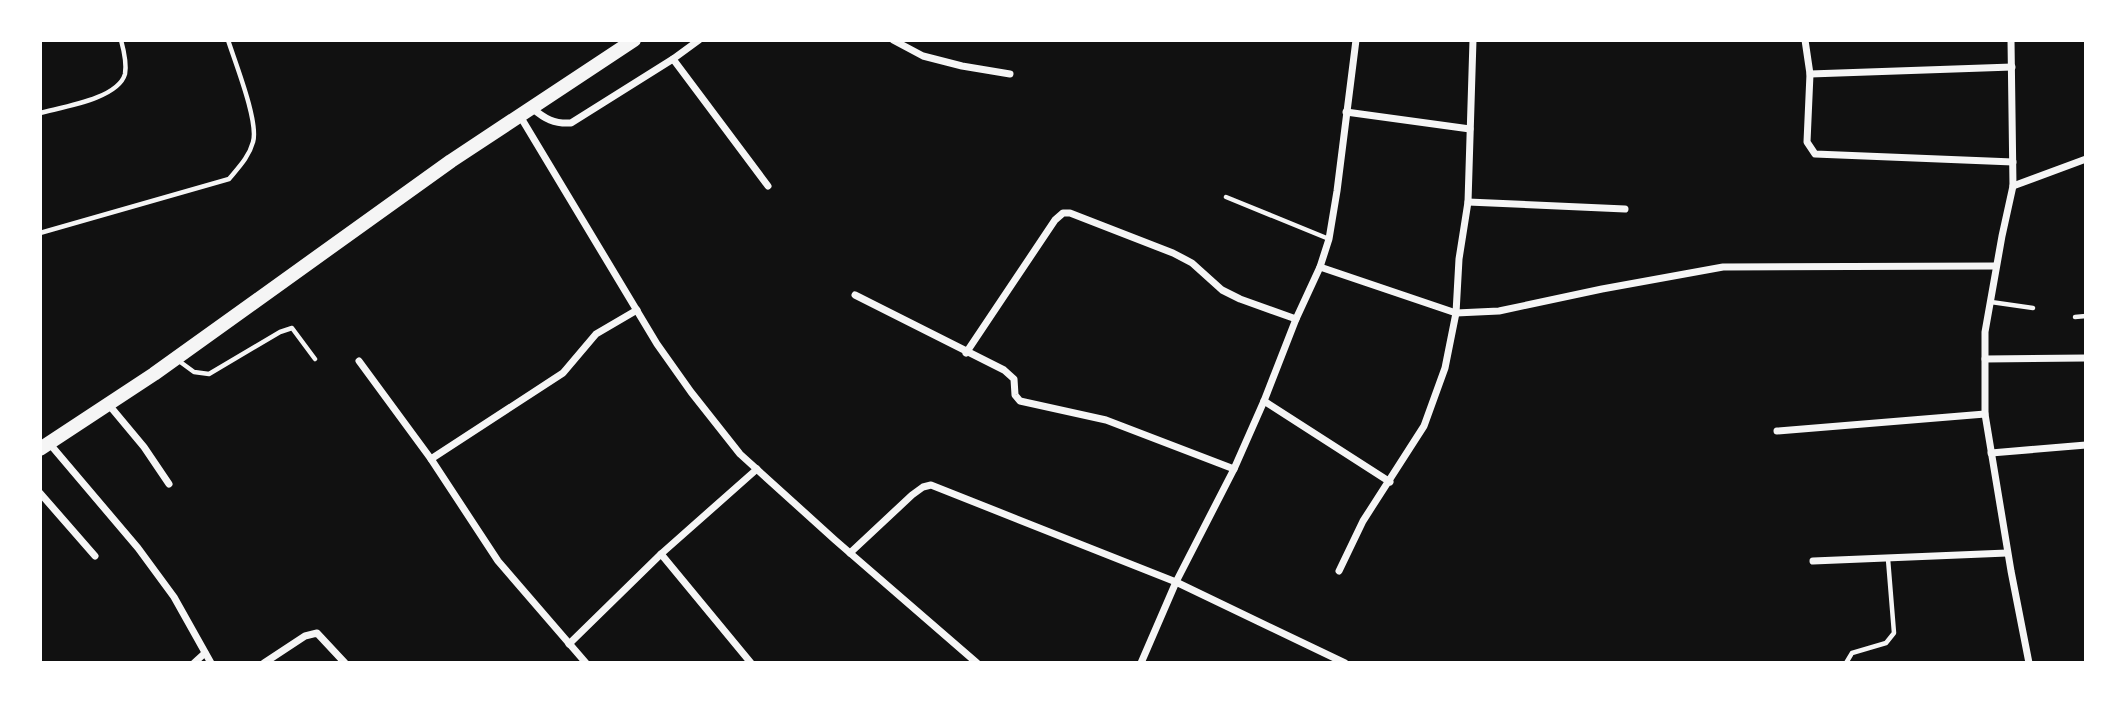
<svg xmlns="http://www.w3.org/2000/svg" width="2126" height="703" font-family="Mulish,sans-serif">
  <rect width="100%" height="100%" fill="#111"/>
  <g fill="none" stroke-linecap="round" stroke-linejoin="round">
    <!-- service -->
    <g stroke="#f5f5f5" stroke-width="4.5">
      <path d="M40,113c22,-6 78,-14 85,-39 2,-11 -1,-23 -4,-34"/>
      <polyline points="1226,197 1329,239"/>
      <path d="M40,233l189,-54c10,-12 20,-22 24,-37 6,-20 -18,-80 -25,-102"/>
      <polyline points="1991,302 2033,308"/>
      <polyline points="2075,317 2086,316"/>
      <polyline points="179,361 194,372 209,374 280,332 292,328 315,359"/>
      <polyline points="1846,663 1852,653 1886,643 1894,633 1888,559"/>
    </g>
    <!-- minor -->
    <g stroke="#f5f5f5" stroke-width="7">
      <polyline points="893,40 923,56 962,66 1010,74"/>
      <polyline points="1805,40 1810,74 1807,142 1815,154 2013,162"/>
      <polyline points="2011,40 2013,186 2002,236 1985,332 1985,414 2011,571 2029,663"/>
      <polyline points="673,59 768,186"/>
      <polyline points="1810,74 2012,67"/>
      <path d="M532,108c13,11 22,16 39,15l102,-64 26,-19"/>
      <polyline points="1346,112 1470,129"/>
      <polyline points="520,116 657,344 691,392 740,454 835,540 977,663"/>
      <polyline points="2013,186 2086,159"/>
      <polyline points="1468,202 1625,209"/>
      <polyline points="1320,267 1456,313 1499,311 1602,289 1723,267 1996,266"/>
      <polyline points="855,295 1004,370 1014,379 1015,395 1020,401 1106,420 1234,469"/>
      <polyline points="966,353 1055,220 1063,213 1070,213 1173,253 1192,263 1222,290 1240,299 1296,319"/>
      <polyline points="1985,359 2086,358"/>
      <polyline points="359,361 431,459 498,561 586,663"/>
      <polyline points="1264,401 1390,482"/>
      <polyline points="109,405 144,447 169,484"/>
      <polyline points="1777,431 1985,414"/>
      <polyline points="49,443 138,548 174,597 211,663"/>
      <polyline points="1991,453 2086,445"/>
      <polyline points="431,459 563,373 596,334 637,310"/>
      <polyline points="40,493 95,556"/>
      <polyline points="850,553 912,495 923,487 931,485 1176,582 1345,663"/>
      <polyline points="661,554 751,663"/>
      <polyline points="1813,561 2007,553"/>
      <polyline points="1339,571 1363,521 1424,426 1445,368 1456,313 1459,259 1468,202 1473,40"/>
      <polyline points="569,644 661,554 757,469"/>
      <polyline points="194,663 205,653"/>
      <polyline points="264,663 305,636 317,633 345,663"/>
      <polyline points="1141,663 1176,582 1234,469 1264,401 1296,319 1320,267 1329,239 1337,191 1356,40"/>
    </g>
    <!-- trunk -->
    <polyline stroke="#f5f5f5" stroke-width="14" points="40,449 154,374 451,161 634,40"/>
  </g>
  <!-- border -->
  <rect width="2126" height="703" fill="none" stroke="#ffffff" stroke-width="84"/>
</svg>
